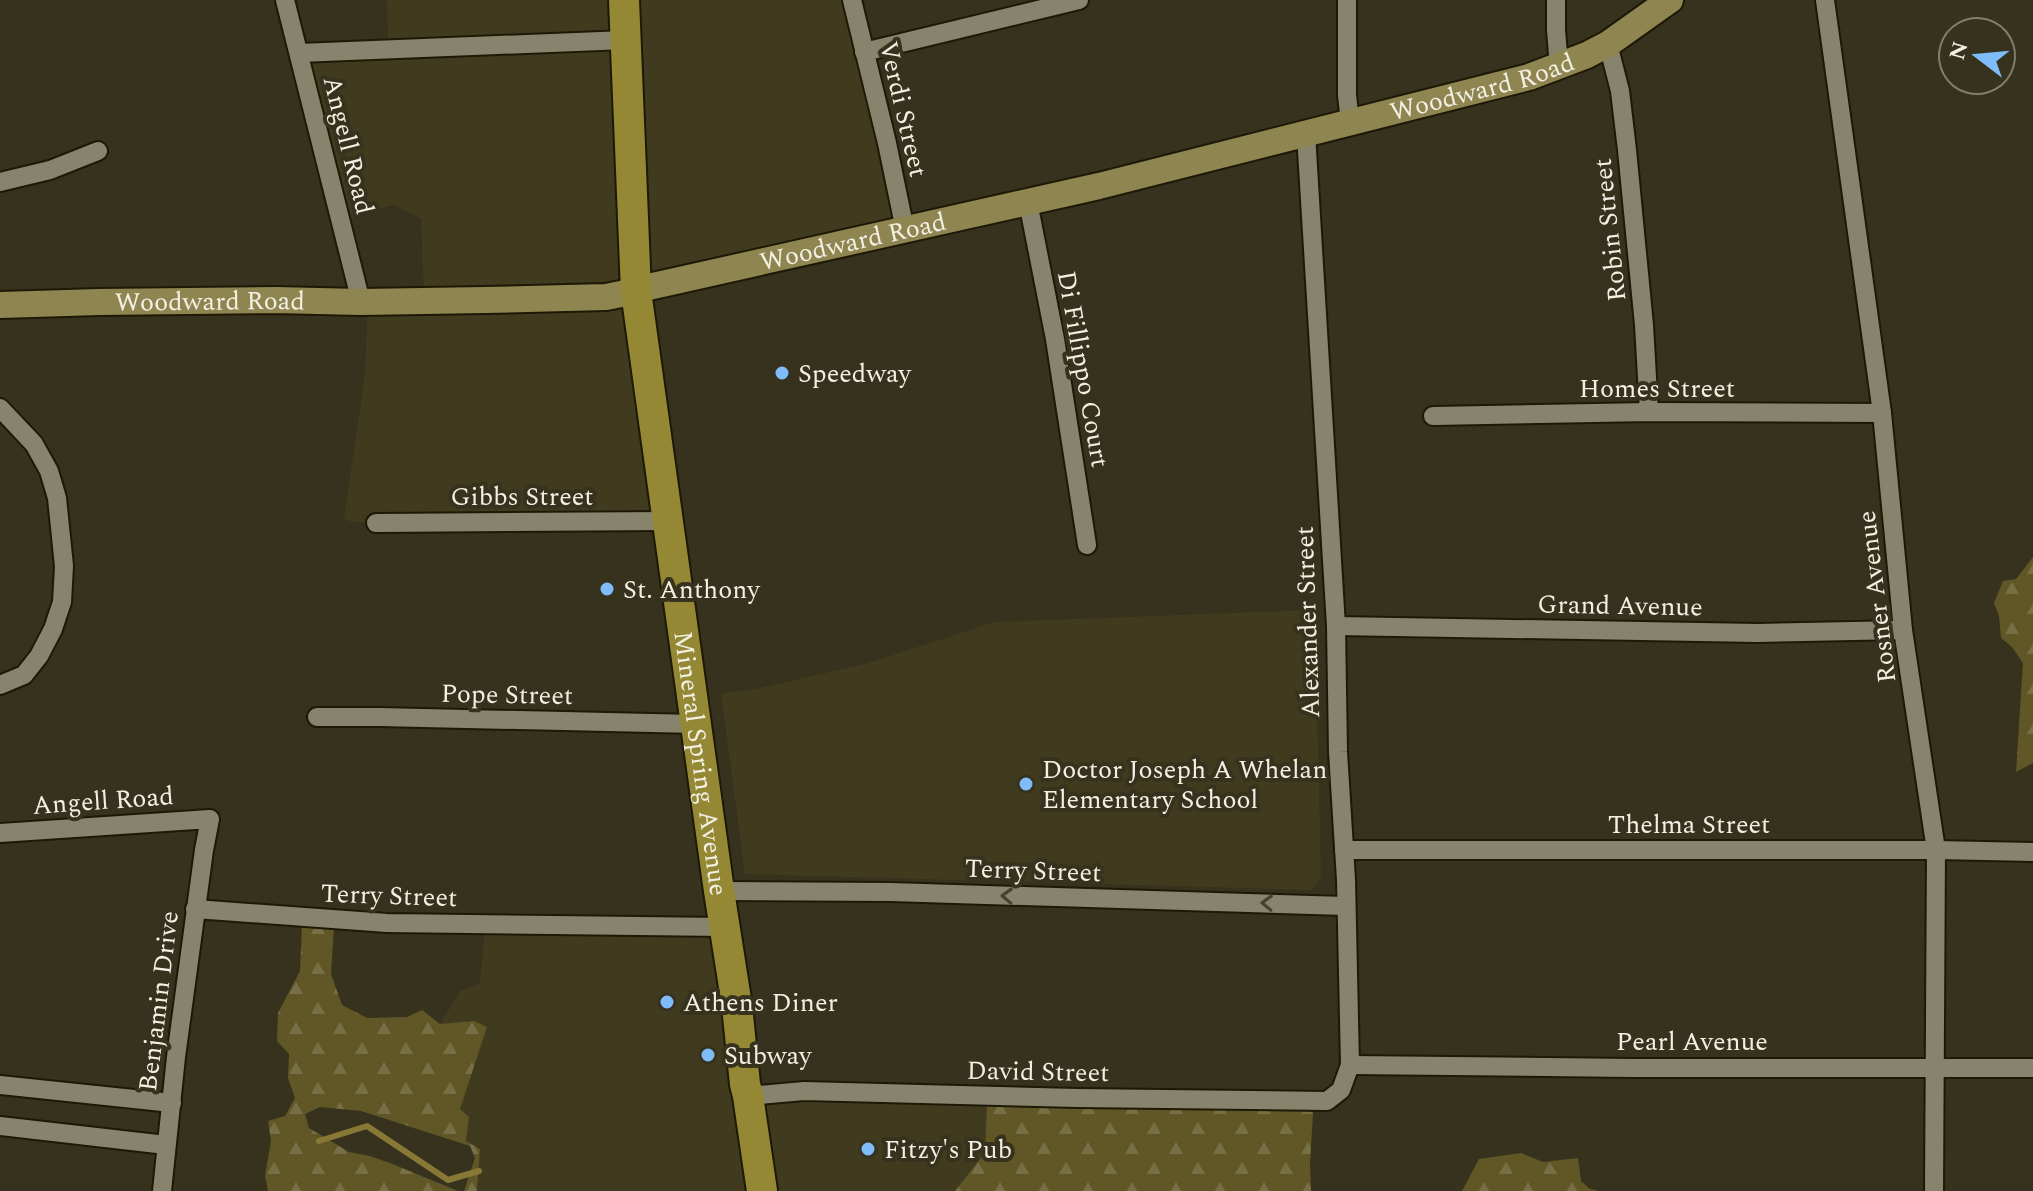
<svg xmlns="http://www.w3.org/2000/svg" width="2033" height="1191" font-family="Spectral,serif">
  <defs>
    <pattern id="forest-firs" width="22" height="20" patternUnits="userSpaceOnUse" patternTransform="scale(2)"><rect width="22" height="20" fill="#605626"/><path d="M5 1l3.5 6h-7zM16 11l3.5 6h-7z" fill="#776f45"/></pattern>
  </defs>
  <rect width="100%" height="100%" fill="#36321d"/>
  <!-- built -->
  <g fill="#403b1f">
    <polygon points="387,0 858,0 907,231 648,290 674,512 579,525 353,522 344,519 365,375 368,300 424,295 421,219 393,205 349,218 305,59 388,49"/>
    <polygon points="1315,610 1321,878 1312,890 745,874 721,694 755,689 869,663 994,622"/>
    <polygon points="485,927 722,929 758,1093 987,1103 985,1154 981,1158 955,1191 477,1191 480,1149 466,1141 469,1117 460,1109 487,1027 440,1024 461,990 480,983"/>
  </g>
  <!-- forest -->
  <g fill="url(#forest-firs)">
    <polygon points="2033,557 2033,763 2016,772 2023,663 2012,647 2001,638 1999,616 1994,603 2003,581 2016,579"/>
    <polygon points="302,924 334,927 331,974 342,1005 367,1018 407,1017 422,1010 440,1024 474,1021 487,1027 460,1109 469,1117 466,1141 480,1149 477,1191 464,1191 475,1158 470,1146 361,1111 320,1107 305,1114 309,1128 349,1152 370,1156 390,1163 458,1191 268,1191 265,1176 271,1141 268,1121 285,1116 295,1098 288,1078 289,1054 277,1041 278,1013 300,971"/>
    <polygon points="987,1103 1310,1110 1313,1113 1310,1163 1311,1191 955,1191 981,1158 985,1154"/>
    <polygon points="1521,1153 1543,1162 1578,1158 1581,1181 1590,1189 1599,1191 1462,1191 1479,1159"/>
  </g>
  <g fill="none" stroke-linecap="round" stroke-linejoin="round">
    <!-- stream -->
    <polyline stroke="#877935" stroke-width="6" points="319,1141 367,1126 448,1180 479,1171"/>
    <defs>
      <g id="street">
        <polyline points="285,0 361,302"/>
        <polyline points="852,0 887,143 905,230"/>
        <polyline points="1347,0 1347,95 1350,122"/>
        <polyline points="1556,0 1556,30 1559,67"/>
        <polyline points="1825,0 1882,413 1903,630 1936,850 1934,1191"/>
        <polyline points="1608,44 1620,91 1627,150 1644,325 1649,412"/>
        <polyline points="864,52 1079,0"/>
        <polyline points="299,53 626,40"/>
        <polyline points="0,182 50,170 98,151"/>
        <polyline points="1028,202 1055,339 1087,545"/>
        <polyline points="0,408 34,444 49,471 57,498 64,566 62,602 53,629 39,656 24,675 0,685"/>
        <polyline points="1433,416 1649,412 1882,413"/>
        <polyline points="376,523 668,521"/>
        <polyline points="1336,626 1758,633 1903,630"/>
        <polyline points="317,717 379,717 696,724"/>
        <polyline points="0,833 210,819 204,850 176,1057 162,1191"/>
        <polyline points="1344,850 1936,850 2033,852"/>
        <polyline points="719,891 891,892 1345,906"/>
        <polyline points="195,909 387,923 725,927"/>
        <polyline points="1350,1065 1633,1068 2033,1068"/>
        <polyline points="0,1085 172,1103"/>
        <polyline points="748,1096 804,1091 1077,1098 1327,1101 1341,1090 1350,1065 1346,880 1338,752 1336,626 1306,134"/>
        <polyline points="0,1126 166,1145"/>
      </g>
      <g id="secondary">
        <path id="s1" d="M644,288l455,-102 430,-109 58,-22 21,-11 62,-44"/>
        <path id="s2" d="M0,305l99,-3 176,-2 86,2 124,-2 121,-3 30,-6"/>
      </g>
      <g id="primary">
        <path id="s3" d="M624,0l12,291 83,600 18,115 8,78 3,12 14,95"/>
      </g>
    </defs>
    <!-- street casing -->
    <use href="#street" stroke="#1d1906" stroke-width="22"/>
    <!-- secondary casing -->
    <use href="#secondary" stroke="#1d1906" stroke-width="30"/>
    <!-- primary casing -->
    <use href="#primary" stroke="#1d1906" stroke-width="34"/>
    <!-- street -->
    <use href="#street" stroke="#87836c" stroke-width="18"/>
    <!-- secondary -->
    <use href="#secondary" stroke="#8e8551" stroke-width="26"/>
    <!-- primary -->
    <use href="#primary" stroke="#958835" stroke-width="30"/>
  </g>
  <!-- one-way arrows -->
  <defs><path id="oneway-chevron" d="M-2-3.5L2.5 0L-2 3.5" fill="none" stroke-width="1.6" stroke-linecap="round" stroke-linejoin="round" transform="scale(2)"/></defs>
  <g stroke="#46422d">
    <use href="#oneway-chevron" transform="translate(1007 896) rotate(-178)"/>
    <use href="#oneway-chevron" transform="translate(1267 903) rotate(-178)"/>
  </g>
  <!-- markers -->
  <g fill="#7fbdfa" stroke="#36321d" stroke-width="3">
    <circle cx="782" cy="373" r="8"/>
    <circle cx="607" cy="589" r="8"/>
    <circle cx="1026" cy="784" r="8"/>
    <circle cx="667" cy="1002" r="8"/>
    <circle cx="708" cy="1055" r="8"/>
    <circle cx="868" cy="1149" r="8"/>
  </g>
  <g text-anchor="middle" stroke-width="8" stroke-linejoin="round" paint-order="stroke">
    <!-- street labels -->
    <g font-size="26" fill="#f2f0e3" stroke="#36321d">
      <text dy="9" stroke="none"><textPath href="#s1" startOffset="862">Woodward Road</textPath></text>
      <text transform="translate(904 109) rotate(77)" y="9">Verdi Street</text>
      <text transform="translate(349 145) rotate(76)" y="9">Angell Road</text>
      <text transform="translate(1609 230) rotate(-96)" y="9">Robin Street</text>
      <text dy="9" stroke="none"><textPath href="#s1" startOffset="214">Woodward Road</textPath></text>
      <text dy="9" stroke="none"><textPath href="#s2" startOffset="210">Woodward Road</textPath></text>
      <text transform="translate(1084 369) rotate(80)" y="9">Di Fillippo Court</text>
      <text x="1657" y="397">Homes Street</text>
      <text x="522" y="505">Gibbs Street</text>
      <text transform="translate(1876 597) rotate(-97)" y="9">Rosner Avenue</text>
      <text transform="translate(1620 605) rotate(1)" y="9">Grand Avenue</text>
      <text transform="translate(1307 622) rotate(-92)" y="9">Alexander Street</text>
      <text transform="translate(507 694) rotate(1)" y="9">Pope Street</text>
      <text dy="9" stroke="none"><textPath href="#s3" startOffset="768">Mineral Spring Avenue</textPath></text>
      <text transform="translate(103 800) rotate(-4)" y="9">Angell Road</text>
      <text x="1689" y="833">Thelma Street</text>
      <text transform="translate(1033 870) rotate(2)" y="9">Terry Street</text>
      <text transform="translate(389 895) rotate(2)" y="9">Terry Street</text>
      <text transform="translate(158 1001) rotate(-83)" y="9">Benjamin Drive</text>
      <text x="1692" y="1050">Pearl Avenue</text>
      <text transform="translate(1038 1071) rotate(1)" y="9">David Street</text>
    </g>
    <!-- poi labels -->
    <g font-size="26" fill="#f2f0e3" stroke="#36321d" text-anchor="start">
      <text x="798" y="382">Speedway</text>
      <text x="623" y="598">St. Anthony</text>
      <text x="1042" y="778">Doctor Joseph A Whelan<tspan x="1042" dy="30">Elementary School</tspan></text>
      <text x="683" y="1011">Athens Diner</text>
      <text x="724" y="1064">Subway</text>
      <text x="884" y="1158">Fitzy's Pub</text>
    </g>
  </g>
  <!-- north arrow -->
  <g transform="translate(1977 56) rotate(286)"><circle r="38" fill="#36321d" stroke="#817e6c" stroke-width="2"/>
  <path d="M0-6L14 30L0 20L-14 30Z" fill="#7fbdfa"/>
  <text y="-12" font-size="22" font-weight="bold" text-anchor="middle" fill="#f2f0e3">N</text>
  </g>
</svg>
